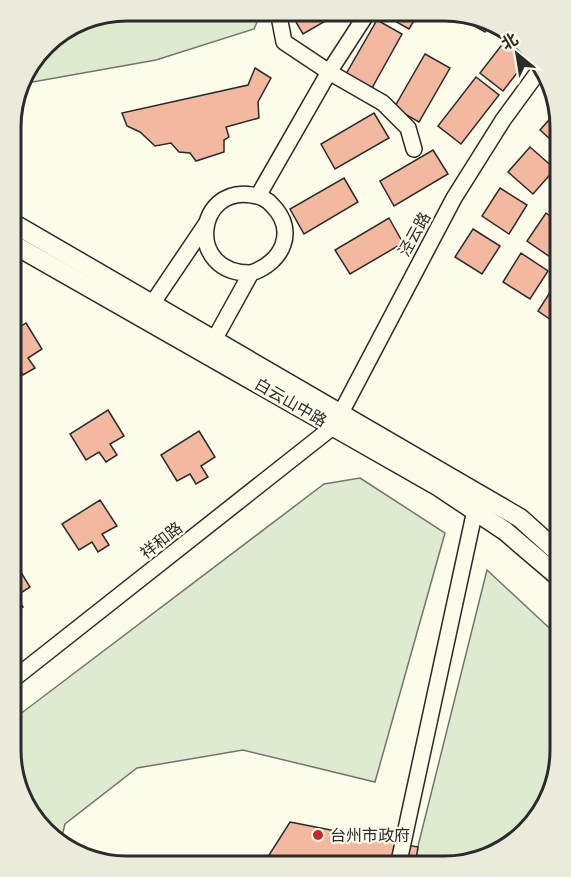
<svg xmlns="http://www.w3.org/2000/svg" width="571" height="877" font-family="'Noto Sans','Noto Sans SC',sans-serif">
  <rect width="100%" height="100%" fill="#fdfbea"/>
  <!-- green -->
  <g fill="#deebd1" stroke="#74746e" stroke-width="1.5">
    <polygon points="127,11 262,11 254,29 156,60 27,83 50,39"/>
    <polygon points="360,478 445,533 375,782 243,750 137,768 65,824 60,844 56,842 19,795 11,750 11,721 324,484"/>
    <polygon points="487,570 560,638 560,758 541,815 489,858 445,866 413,866"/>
  </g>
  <!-- building -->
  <g fill="#f2b8a0" stroke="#2b2b2b" stroke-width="1.5">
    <polygon points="290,12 341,12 303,34"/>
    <polygon points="385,12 419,12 409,29 384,15"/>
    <polygon points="463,13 490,23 485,32 460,18"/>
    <polygon points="377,20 402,34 372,88 346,74"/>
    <polygon points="511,33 515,35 531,55 503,91 480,73"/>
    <polygon points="425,54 450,68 419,122 394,108"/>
    <polygon points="255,68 271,78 258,102 259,118 226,127 229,137 224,140 224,152 196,161 190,153 179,152 171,143 155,146 140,132 127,126 122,113 248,85"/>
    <polygon points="476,77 499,95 461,144 438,126"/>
    <polygon points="557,111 560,127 560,148 540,130"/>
    <polygon points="374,113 389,138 335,169 321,144"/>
    <polygon points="530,147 555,169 533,194 508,172"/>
    <polygon points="433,150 448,174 394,206 380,181"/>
    <polygon points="344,178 358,202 304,234 290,209"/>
    <polygon points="500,188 527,205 509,234 482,216"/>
    <polygon points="546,213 560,223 560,248 553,259 527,241"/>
    <polygon points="389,218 403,243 350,274 335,250"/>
    <polygon points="473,229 500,246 482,274 455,257"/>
    <polygon points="521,253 548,271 530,299 503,282"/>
    <polygon points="556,283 560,286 560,326 538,311"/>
    <polygon points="26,323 42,349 28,358 35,368 23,375 17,365 11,369 11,333"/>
    <polygon points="108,410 124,436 110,444 117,455 106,462 99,452 86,460 70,434"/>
    <polygon points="199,431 215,457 201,466 208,477 196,484 190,474 177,481 161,455"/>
    <polygon points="100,500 117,526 102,534 109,545 98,552 92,542 79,550 62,524"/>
    <polygon points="14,561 30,587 16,596 23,607 11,614 11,563"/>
    <polygon points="290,822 418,847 415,866 260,866 264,863"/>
  </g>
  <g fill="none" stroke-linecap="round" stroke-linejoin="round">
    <defs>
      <g id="minor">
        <polyline points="278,11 284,42 329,72 383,103 408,128 414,149"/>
        <polyline points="258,196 329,72 368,12"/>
        <polyline points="152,304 206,224"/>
        <path d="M214,340l37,-67c31,-10 47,-42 21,-68 -5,-6 -13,-9 -20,-10 -56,-10 -67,79 -1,78"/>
        <polyline points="11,681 334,426 454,198 503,120 541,68"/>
        <polyline points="398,866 475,510"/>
      </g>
      <g id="major">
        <polyline points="11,222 520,518 560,554"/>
        <polyline points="11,243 439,487 505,531 560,578"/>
      </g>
    </defs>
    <!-- minor casing -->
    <use href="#minor" stroke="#2b2b2b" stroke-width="18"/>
    <!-- major casing -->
    <use href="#major" stroke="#2b2b2b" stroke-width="21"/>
    <!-- minor -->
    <use href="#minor" stroke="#fdfbea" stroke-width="15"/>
    <!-- major -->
    <use href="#major" stroke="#fdfbea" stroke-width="18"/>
  </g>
  <!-- markers -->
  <circle fill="#c62828" stroke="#fdfbea" stroke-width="2" cx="318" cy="835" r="6"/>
  <g text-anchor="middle" stroke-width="4.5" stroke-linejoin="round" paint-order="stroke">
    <!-- street labels -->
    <g font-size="16" fill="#2b2b2b" stroke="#fdfbea">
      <text transform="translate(414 234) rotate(-61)" y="6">泾云路</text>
      <text transform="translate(291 402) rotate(30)" y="6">白云山中路</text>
      <text transform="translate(161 540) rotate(-38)" y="6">祥和路</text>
    </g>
    <!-- poi labels -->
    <g font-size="16" fill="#2b2b2b" stroke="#fdfbea" text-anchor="start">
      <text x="330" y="841">台州市政府</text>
    </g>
  </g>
  <!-- crop -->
  <path d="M0 0H571V877H0ZM127 21H444A106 106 0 0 1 550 127V750A106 106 0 0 1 444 856H127A106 106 0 0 1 21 750V127A106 106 0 0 1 127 21Z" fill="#eceadb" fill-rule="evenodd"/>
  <path fill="none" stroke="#2b2b2b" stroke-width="3" d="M127 21H444A106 106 0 0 1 550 127V750A106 106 0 0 1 444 856H127A106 106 0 0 1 21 750V127A106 106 0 0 1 127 21Z"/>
  <!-- north arrow -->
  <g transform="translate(517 54) rotate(330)" stroke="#fdfbea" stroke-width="4.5" paint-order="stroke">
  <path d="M0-4.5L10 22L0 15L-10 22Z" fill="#2b2b2b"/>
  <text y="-9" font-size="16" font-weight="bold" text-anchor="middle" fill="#2b2b2b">北</text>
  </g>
</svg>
